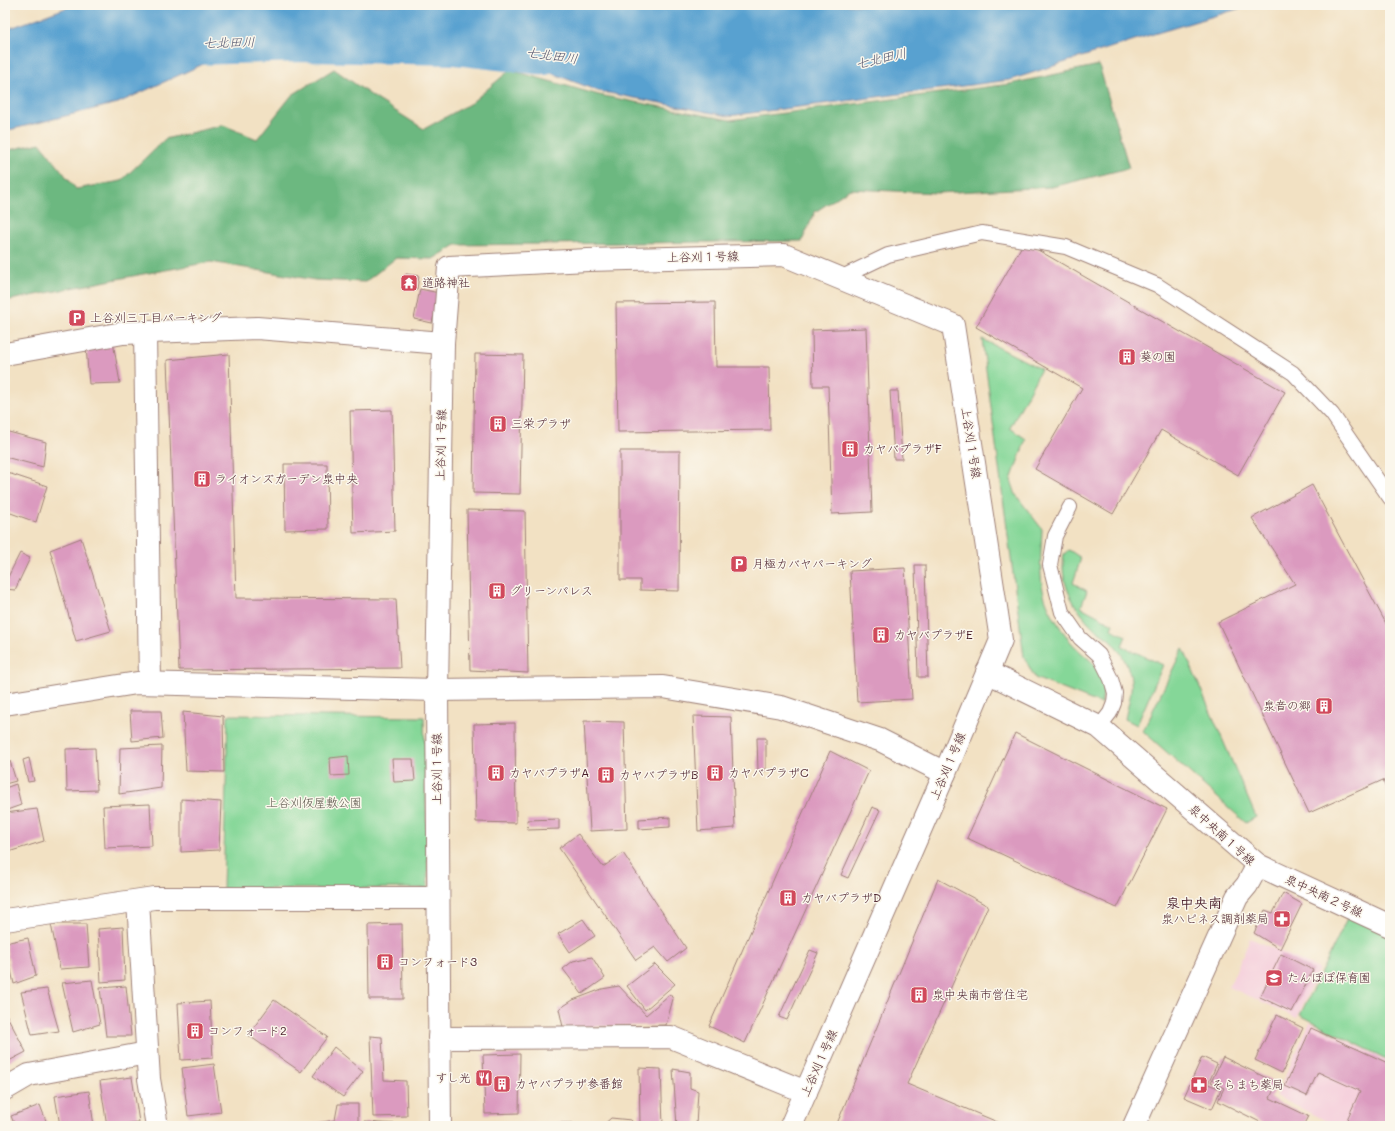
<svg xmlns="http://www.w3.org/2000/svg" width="1395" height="1131" font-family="Mali,'Klee One',sans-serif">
  <rect width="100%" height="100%" fill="#fbf7ec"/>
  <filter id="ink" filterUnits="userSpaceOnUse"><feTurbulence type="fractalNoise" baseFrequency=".025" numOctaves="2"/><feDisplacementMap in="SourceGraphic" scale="8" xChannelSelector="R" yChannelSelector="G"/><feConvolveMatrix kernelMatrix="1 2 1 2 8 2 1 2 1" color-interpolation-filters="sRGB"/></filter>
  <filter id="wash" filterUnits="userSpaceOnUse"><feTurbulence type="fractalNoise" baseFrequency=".012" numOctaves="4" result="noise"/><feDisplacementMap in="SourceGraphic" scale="16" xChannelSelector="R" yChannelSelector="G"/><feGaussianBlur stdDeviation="0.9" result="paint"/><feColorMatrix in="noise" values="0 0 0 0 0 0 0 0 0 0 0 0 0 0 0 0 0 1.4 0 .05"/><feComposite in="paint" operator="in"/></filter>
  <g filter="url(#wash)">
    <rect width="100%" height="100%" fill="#f2e1c3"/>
    <!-- built -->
    <g fill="#f5cfdc">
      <polygon points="1250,938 1319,969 1297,1018 1229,987"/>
      <polygon points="1310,1022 1390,1062 1390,1126 1336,1126 1276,1096"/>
    </g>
    <!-- green -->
    <g fill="#85d798" stroke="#687b62">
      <path d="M982,339l59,30 -31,59 16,11 -15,41 5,15 26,34c-1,27 -5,56 8,81 5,10 13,22 20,31 20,24 41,24 31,63l-66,-26 -11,-21z"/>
      <path d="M1069,550l12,8 -8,25 14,8 -6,16 32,17 -2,5 15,7 -4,10 41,19 -26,60 -12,-6c2,-12 8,-27 6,-39 -1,-12 -11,-30 -19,-38 -5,-6 -14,-9 -19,-15 -20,-20 -34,-45 -29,-73z"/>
      <polygon points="1183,648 1256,817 1246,823 1143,731"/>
      <polygon points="228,715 424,717 428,888 223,889"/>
      <polygon points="1349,915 1390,934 1390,1061 1300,1015"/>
    </g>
    <!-- forest -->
    <polygon fill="#6cb880" stroke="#5b6c56" points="1099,65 1129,168 1052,187 937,193 850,189 815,212 802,241 456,245 433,259 396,258 365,282 315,280 211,262 143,274 5,301 5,151 40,143 76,189 121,181 165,139 223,125 257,139 292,95 334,69 375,98 424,129 471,103 510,70 599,95 730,120 1010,84"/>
    <!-- water -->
    <polygon fill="#59a1d0" stroke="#52607e" points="74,5 1251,5 1147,36 1010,80 728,116 598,91 424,24 291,24 118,103 5,131 5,30"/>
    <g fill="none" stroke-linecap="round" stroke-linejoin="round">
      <!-- river -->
      <polyline stroke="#59a1d0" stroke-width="44" points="192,43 307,40 453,43 543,53"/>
    </g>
    <g id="blocks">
      <!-- building -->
      <g fill="#db9abf">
        <polygon points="1024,242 1285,392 1238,475 1161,430 1113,514 1035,469 1082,388 976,327"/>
        <polygon points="406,274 419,276 417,289 404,287"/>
        <polygon points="420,289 439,293 432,323 414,319"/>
        <polygon points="715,302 716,367 769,367 770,430 618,432 616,303"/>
        <polygon points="866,328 872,512 832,514 828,386 813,386 812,330"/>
        <polygon points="113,342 120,383 89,384 86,346"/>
        <polygon points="229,354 236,598 396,599 400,668 179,670 167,360"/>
        <polygon points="475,354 523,355 520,494 473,493"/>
        <polygon points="890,391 898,391 902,459 894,459"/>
        <polygon points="392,410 395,531 353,533 350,411"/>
        <polygon points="5,431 46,442 43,467 5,457"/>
        <polygon points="620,451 680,451 679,591 640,590 640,580 620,580"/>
        <polygon points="284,464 327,464 328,529 285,530"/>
        <polygon points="5,472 47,486 36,522 5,511"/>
        <polygon points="1312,485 1390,631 1390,800 1383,780 1309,813 1218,622 1295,584 1252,518"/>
        <polygon points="467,510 525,511 528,673 470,670"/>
        <polygon points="81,538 111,631 76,641 50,550"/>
        <polygon points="20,553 30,558 15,590 5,589 5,583"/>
        <polygon points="915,565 925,565 928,677 918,677"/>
        <polygon points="905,568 912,699 857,702 850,571"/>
        <polygon points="130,711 161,711 163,738 132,741"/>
        <polygon points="183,712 223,716 224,772 186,771"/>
        <polygon points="693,716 731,717 735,828 698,831"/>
        <polygon points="584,721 624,722 627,829 590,831"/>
        <polygon points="515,723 516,823 476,822 474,724"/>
        <polygon points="1015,733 1167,809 1117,908 967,838"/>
        <polygon points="757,738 766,738 766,771 758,771"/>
        <polygon points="162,746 161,788 119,794 120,748"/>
        <polygon points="95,748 97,790 67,791 66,749"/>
        <polygon points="830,751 869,771 745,1043 709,1026"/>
        <polygon points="348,756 349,775 331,776 330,758"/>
        <polygon points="29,758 34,781 28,782 23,760"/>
        <polygon points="392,759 413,759 415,781 394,782"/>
        <polygon points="10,761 16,781 5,784 5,763"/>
        <polygon points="16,784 21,805 7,810 5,788"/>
        <polygon points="181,799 221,802 219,850 181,852"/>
        <polygon points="150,804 152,846 105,848 103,806"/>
        <polygon points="872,807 880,810 848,878 841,875"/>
        <polygon points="37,809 44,841 5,853 5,813"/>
        <polygon points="670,817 670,827 639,829 639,819"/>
        <polygon points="559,819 559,829 528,830 527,820"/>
        <polygon points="578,834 603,867 623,853 686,948 668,962 655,947 636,960 559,848"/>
        <polygon points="938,879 988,906 907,1084 1007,1126 836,1126"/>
        <polygon points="1283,893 1302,904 1280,949 1254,933 1265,910 1273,913"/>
        <polygon points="583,919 595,936 570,952 558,934"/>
        <polygon points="51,924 86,924 89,967 60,969"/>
        <polygon points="402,924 403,999 369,999 368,925"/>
        <polygon points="123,927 125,980 101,982 98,929"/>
        <polygon points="28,938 36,976 14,984 5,943"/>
        <polygon points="810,950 818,953 787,1020 779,1017"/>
        <polygon points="1281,954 1313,970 1292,1012 1260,997"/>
        <polygon points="592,957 605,978 582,994 563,969 573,961"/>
        <polygon points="655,964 675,984 645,1010 627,986"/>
        <polygon points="92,980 100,1024 73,1032 62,983"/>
        <polygon points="126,986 131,1036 106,1036 100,988"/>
        <polygon points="619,986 646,1015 670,994 673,999 666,1025 563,1027 559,1009 573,1000 602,989"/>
        <polygon points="47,989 59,1031 32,1035 21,992"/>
        <polygon points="274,1000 327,1037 301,1072 248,1035"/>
        <polygon points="210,1001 213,1058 181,1060 178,1003"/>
        <polygon points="5,1012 26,1052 5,1063"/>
        <polygon points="1277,1015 1303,1028 1282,1073 1255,1060"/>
        <polygon points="1311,1028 1390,1064 1390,1126 1344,1126 1360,1091 1318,1072 1307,1096 1285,1086"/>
        <polygon points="370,1036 382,1037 384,1080 406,1081 407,1116 373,1117"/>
        <polygon points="334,1047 363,1071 343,1097 313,1076"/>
        <polygon points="520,1054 519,1113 485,1114 483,1055"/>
        <polygon points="1202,1057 1217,1064 1208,1084 1221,1089 1212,1109 1184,1097"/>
        <polygon points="1223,1057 1277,1083 1270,1098 1308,1116 1303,1126 1268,1126 1218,1101 1224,1088 1211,1082"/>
        <polygon points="214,1064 221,1112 188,1116 182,1068"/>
        <polygon points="639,1068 661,1069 663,1126 640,1125"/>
        <polygon points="673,1069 690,1072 690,1088 698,1091 696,1126 677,1126"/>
        <polygon points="132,1077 139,1122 107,1126 100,1081"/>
        <polygon points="89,1091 94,1126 60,1126 55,1096"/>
        <polygon points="338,1104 358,1104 358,1126 316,1126 316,1123 335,1120"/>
        <polygon points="40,1105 48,1126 15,1126 11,1116"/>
        <polygon points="611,1118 631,1120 636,1126 602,1126"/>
        <polygon points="364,1122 398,1124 398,1126 365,1126"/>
        <polygon points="573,1123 573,1126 481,1126 481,1124"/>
      </g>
    </g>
  </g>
  <g filter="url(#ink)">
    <use href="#blocks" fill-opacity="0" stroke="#9e8077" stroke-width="1"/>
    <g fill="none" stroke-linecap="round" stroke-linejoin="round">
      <defs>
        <g id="service">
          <polyline points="840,278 888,255 982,233 1066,247 1157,285 1293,373 1332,414 1390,498"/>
          <polyline points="1070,507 1055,536 1050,565 1062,612 1080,638 1099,655 1111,679 1115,693 1114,703 1110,713 1099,727"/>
        </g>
        <g id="minor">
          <polyline points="145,332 150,683"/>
          <polyline points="5,354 123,333 257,328 443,343"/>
          <polyline points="987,672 1099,727 1258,865 1247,885 1237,897 1134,1126"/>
          <polyline points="5,704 137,683 437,690 663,687 781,707 880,740 945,773"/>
          <polyline points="1258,865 1390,926"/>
          <polyline points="138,901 149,1079 157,1126"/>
          <polyline points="5,920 154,898 437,898"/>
          <polyline points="439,1038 671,1037 806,1092"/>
          <polyline points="5,1089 29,1075 147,1053"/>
          <polyline points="440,1126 437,690 443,343 449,267 588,260 784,255 953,325 1001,640 945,773 791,1126"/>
        </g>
      </defs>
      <!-- service casing -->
      <use href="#service" stroke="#9e8077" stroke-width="16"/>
      <!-- minor casing -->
      <use href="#minor" stroke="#9e8077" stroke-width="24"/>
      <!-- service -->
      <use href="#service" stroke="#fff" stroke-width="14"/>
      <!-- minor -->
      <use href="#minor" stroke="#fff" stroke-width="22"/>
    </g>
  </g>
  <!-- icons -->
  <defs>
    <symbol id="temple-square" viewBox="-11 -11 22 22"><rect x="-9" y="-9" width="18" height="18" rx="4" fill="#d1495b" stroke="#fbf7ec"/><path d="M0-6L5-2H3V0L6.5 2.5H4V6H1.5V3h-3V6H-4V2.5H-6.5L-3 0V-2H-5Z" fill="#fff"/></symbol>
    <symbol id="parking-square" viewBox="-11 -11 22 22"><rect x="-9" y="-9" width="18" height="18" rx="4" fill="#d1495b" stroke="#fbf7ec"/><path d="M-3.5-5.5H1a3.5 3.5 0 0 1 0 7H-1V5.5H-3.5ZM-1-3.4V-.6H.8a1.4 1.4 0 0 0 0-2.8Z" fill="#fff"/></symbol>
    <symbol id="building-square" viewBox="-11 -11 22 22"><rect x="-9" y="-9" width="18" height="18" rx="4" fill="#d1495b" stroke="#fbf7ec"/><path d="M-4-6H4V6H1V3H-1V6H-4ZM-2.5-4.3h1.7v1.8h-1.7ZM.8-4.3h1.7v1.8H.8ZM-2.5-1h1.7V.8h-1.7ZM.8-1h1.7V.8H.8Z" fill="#fff"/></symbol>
    <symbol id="pharmacy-square" viewBox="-11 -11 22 22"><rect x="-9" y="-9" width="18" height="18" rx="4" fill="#d1495b" stroke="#fbf7ec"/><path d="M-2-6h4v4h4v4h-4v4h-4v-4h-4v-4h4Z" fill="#fff"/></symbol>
    <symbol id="school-square" viewBox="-11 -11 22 22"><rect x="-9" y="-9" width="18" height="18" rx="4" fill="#d1495b" stroke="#fbf7ec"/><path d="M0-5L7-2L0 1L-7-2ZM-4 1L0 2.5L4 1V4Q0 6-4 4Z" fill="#fff"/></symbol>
    <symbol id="restaurant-square" viewBox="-11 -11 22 22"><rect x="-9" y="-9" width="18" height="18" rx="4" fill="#d1495b" stroke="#fbf7ec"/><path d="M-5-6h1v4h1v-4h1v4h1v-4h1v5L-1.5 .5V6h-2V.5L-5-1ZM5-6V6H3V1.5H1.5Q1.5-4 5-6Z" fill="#fff"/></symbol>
  </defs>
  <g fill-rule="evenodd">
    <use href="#temple-square" x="399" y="273" width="20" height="20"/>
    <use href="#parking-square" x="67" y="308" width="20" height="20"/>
    <use href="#building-square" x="1117" y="347" width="20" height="20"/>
    <use href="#building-square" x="488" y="414" width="20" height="20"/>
    <use href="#building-square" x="840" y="439" width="20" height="20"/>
    <use href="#building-square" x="192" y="469" width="20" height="20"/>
    <use href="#parking-square" x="729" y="554" width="20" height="20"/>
    <use href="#building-square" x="487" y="581" width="20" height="20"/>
    <use href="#building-square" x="871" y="625" width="20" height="20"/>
    <use href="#building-square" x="1314" y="696" width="20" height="20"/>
    <use href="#building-square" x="486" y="763" width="20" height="20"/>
    <use href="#building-square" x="705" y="763" width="20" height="20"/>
    <use href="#building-square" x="596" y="765" width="20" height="20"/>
    <use href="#building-square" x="778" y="888" width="20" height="20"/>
    <use href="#pharmacy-square" x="1272" y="909" width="20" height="20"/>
    <use href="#building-square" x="375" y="952" width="20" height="20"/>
    <use href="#school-square" x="1264" y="968" width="20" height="20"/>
    <use href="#building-square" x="909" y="985" width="20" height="20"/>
    <use href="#building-square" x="185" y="1021" width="20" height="20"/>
    <use href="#restaurant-square" x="474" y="1068" width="20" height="20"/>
    <use href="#building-square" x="492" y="1074" width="20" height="20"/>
    <use href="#pharmacy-square" x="1189" y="1075" width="20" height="20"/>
  </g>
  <g text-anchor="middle" stroke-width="3" stroke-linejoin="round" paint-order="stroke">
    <!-- street labels -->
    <g font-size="12" fill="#4a1f2b" stroke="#fbf7ec">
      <text transform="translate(703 257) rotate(-1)" y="4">上谷刈１号線</text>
      <text transform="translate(971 443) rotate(81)" y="4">上谷刈１号線</text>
      <text transform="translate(441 445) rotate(-89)" y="4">上谷刈１号線</text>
      <text transform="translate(948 766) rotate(-67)" y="4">上谷刈１号線</text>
      <text transform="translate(437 769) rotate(-90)" y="4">上谷刈１号線</text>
      <text transform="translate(1222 835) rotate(42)" y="4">泉中央南１号線</text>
      <text transform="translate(1324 896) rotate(25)" y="4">泉中央南２号線</text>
      <text transform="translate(819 1063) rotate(-66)" y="4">上谷刈１号線</text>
    </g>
    <!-- poi labels -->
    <g font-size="12" fill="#4a1f2b" stroke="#fbf7ec" text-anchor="start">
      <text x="422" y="287">道路神社</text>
      <text x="90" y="322">上谷刈三丁目パーキング</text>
      <text x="1140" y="361">葵の園</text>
      <text x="511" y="428">三栄プラザ</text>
      <text x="863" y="453">カヤバプラザF</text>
      <text x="215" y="483">ライオンズガーデン泉中央</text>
      <text x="752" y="568">月極カバヤパーキング</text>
      <text x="510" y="595">グリーンパレス</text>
      <text x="894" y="639">カヤバプラザE</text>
      <text x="1311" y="710" text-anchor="end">泉音の郷</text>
      <text x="509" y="777">カヤバプラザA</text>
      <text x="728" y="777">カヤバプラザC</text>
      <text x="619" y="779">カヤバプラザB</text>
      <text x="801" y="902">カヤバプラザD</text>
      <text x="1269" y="923" text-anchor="end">泉ハピネス調剤薬局</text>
      <text x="398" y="966">コンフォード3</text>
      <text x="1287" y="982">たんぽぽ保育園</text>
      <text x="932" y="999">泉中央南市営住宅</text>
      <text x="208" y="1035">コンフォード2</text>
      <text x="471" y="1082" text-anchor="end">すし光</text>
      <text x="515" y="1088">カヤバプラザ参番館</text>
      <text x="1212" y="1089">そらまち薬局</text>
    </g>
    <!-- park labels -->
    <g font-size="12" fill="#5c564c" stroke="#fbf7ec">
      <text x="314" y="807">上谷刈仮屋敷公園</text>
    </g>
    <!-- water labels -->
    <g font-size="13" font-style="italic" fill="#50536d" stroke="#fbf7ec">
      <text transform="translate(229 42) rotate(-1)" y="5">七北田川</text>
      <text transform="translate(552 55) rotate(8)" y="5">七北田川</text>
      <text transform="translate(881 58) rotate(-13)" y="5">七北田川</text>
    </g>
    <!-- quarter labels -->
    <g font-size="14" font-weight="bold" fill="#4a1f2b" stroke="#fbf7ec">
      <text x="1194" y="908">泉中央南</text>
    </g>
  </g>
  <!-- margin -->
  <rect width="1395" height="1131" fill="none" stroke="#fbf7ec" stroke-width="20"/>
</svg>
